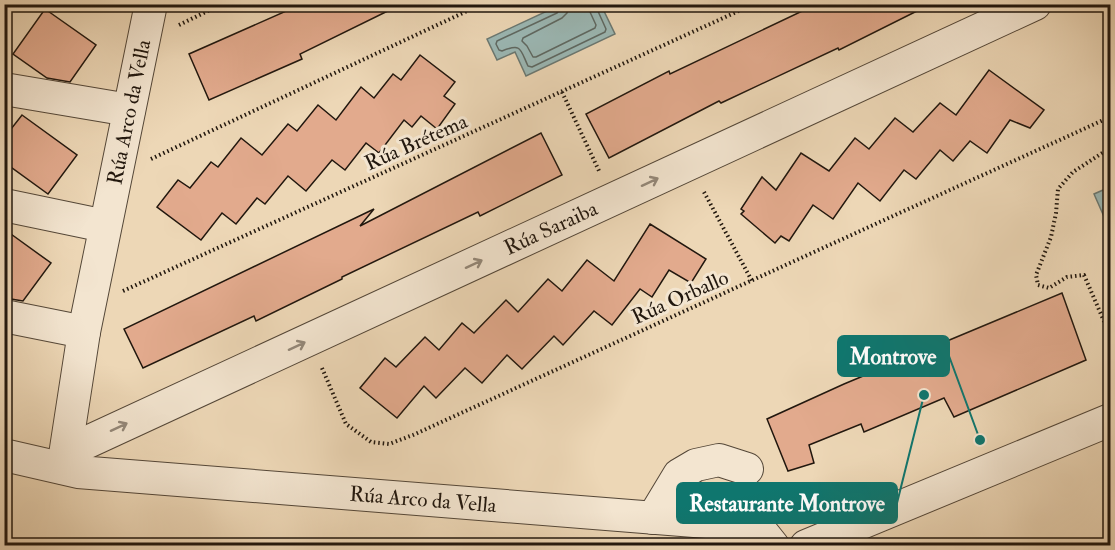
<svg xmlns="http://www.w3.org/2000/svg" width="1115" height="550" font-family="'IM FELL Double Pica',serif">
  <rect width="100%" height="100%" fill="#edd7b6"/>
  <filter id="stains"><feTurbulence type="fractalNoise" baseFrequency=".00333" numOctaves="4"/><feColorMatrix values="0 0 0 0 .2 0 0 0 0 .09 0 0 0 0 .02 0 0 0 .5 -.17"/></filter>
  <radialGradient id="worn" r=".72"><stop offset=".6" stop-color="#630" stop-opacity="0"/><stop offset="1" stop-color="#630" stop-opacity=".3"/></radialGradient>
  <!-- water -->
  <g fill="#9bb8b5" stroke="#6a7872" stroke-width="1.5">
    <polygon points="560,5 601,5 615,34 526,76 515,52 497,60 487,39"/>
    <polygon points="1110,187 1110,227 1109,228 1094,194"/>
  </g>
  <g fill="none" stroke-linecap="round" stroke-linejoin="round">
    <!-- shore -->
    <g stroke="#5e6862" stroke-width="1.5">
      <path d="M561,4l-1,5 -3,4 -60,28 -1,3 3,6 3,1c20,-8 18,-2 26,15l4,1 73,-35 1,-3 -9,-20 -1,-5"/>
      <polyline points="569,4 567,13 562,18 523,38 522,41 527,46 533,57 536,57 595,28 596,25 590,12 589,4"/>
    </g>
  </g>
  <!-- building -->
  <g fill="#e2aa8d" stroke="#21170e" stroke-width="1.5">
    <polygon points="302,4 402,4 300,54 302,59 209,100 189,54"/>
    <polygon points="817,4 931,4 839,50 838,48 721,103 719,101 609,158 586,114 669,71 670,74"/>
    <polygon points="45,9 96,45 70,82 47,78 13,54"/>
    <polygon points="420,55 455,82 444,96 455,104 437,129 421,116 412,127 404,120 379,153 366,143 345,170 332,160 306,191 288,176 265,204 257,198 236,224 222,213 201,240 157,207 178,180 190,188 211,162 218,167 241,138 262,155 288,124 297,131 318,105 336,120 361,87 374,98 393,74 401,80"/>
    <polygon points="989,70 1044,110 1030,128 1010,120 987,153 970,141 953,161 940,150 916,179 904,170 880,201 858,183 833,219 813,205 789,241 781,236 775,243 741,214 744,211 741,209 762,177 776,190 801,153 829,171 855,138 869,149 895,118 913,132 940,103 956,115"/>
    <polygon points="22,115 77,155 48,194 4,162 4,138"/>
    <polygon points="541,133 562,175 480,216 478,212 342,277 342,279 256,321 254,316 143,368 124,329 374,209 360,226"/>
    <polygon points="650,224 706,259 691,283 669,270 652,297 640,289 612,325 594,311 563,345 554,336 522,369 507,355 482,383 465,368 436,398 424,386 397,418 360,388 385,358 396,367 425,337 439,350 462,323 474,333 506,300 518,312 548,279 562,291 587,260 614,281"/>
    <polygon points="4,229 51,263 23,301 11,299 4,294"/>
    <polygon points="1062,293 1086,360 954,417 944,398 864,432 861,424 809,445 814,463 788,471 767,419 844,384"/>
  </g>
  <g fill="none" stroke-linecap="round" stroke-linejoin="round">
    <defs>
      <g id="minor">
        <polyline points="4,89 129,110"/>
        <polyline points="4,205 105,226"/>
        <polyline points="4,316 84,332"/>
        <path id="s1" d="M66,452l969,-448"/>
        <path id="s2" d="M4,455l74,17 679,54 16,20"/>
        <path id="s3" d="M63,468l21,-136 67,-328"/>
        <polyline points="653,518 679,475 696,465 719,460 747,469"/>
        <polyline points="806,546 1110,420"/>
      </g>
    </defs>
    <!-- minor casing -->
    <use href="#minor" stroke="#544738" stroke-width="34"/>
    <!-- path -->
    <g stroke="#21170e" stroke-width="4" stroke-dasharray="1.5 3" stroke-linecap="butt">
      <polyline points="179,25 222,4"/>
      <polyline points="562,92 600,173"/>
      <polyline points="1110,148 1073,172 1058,189 1056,213 1051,237 1036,275 1038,285 1049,288 1067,277 1084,275 1110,335"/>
      <polyline points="151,159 482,4"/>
      <polyline points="704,192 752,281"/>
      <polyline points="123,291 754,4"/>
      <polyline points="322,368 346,424 371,442 389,444 413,435 1110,117"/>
    </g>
    <!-- minor -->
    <use href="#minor" stroke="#f3e5d0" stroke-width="32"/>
  </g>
  <!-- one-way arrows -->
  <defs><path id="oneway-shaft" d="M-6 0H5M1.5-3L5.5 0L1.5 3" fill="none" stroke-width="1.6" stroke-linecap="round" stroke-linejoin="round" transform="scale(1.5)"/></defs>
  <g stroke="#948879">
    <use href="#oneway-shaft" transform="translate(650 182) rotate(-25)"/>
    <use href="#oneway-shaft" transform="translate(474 264) rotate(-25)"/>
    <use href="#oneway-shaft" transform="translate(297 346) rotate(-25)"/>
    <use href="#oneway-shaft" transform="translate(119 427) rotate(-25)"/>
  </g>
  <g text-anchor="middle" stroke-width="6" stroke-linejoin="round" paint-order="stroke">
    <!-- street labels -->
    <g font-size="21" fill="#21170e" stroke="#f3e5d0">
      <text dy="7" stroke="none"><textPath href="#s3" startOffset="362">Rúa Arco da Vella</textPath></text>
      <text transform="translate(416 142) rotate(-24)" y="7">Rúa Brétema</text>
      <text dy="7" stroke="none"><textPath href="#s1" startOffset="534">Rúa Saraiba</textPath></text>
      <text transform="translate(680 297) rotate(-24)" y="7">Rúa Orballo</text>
      <text dy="7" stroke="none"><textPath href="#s2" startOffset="422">Rúa Arco da Vella</textPath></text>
    </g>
  </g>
  <!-- callouts -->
  <path fill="none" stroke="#0f766e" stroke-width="2" d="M980 440L949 356M924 395L897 503"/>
  <g fill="#0f766e" stroke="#f3e5d0" stroke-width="2">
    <circle cx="980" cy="440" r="6"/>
    <circle cx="924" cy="395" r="6"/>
  </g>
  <g fill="#0f766e" stroke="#0f766e" stroke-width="2">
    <rect x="838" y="336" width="111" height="40" rx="6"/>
    <rect x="677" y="483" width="220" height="40" rx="6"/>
  </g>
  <g font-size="22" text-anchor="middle" font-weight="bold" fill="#fff">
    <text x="893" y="364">Montrove</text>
    <text x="787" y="511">Restaurante Montrove</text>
  </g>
  <!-- margin -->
  <rect width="1115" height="550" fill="none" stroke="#edd7b6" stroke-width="24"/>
  <rect x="6" y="6" width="1103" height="538" fill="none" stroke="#21170e" stroke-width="3"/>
  <rect x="12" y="12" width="1091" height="526" fill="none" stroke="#21170e" stroke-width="1.5"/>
  <rect width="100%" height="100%" filter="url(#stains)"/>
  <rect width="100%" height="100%" fill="url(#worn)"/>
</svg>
